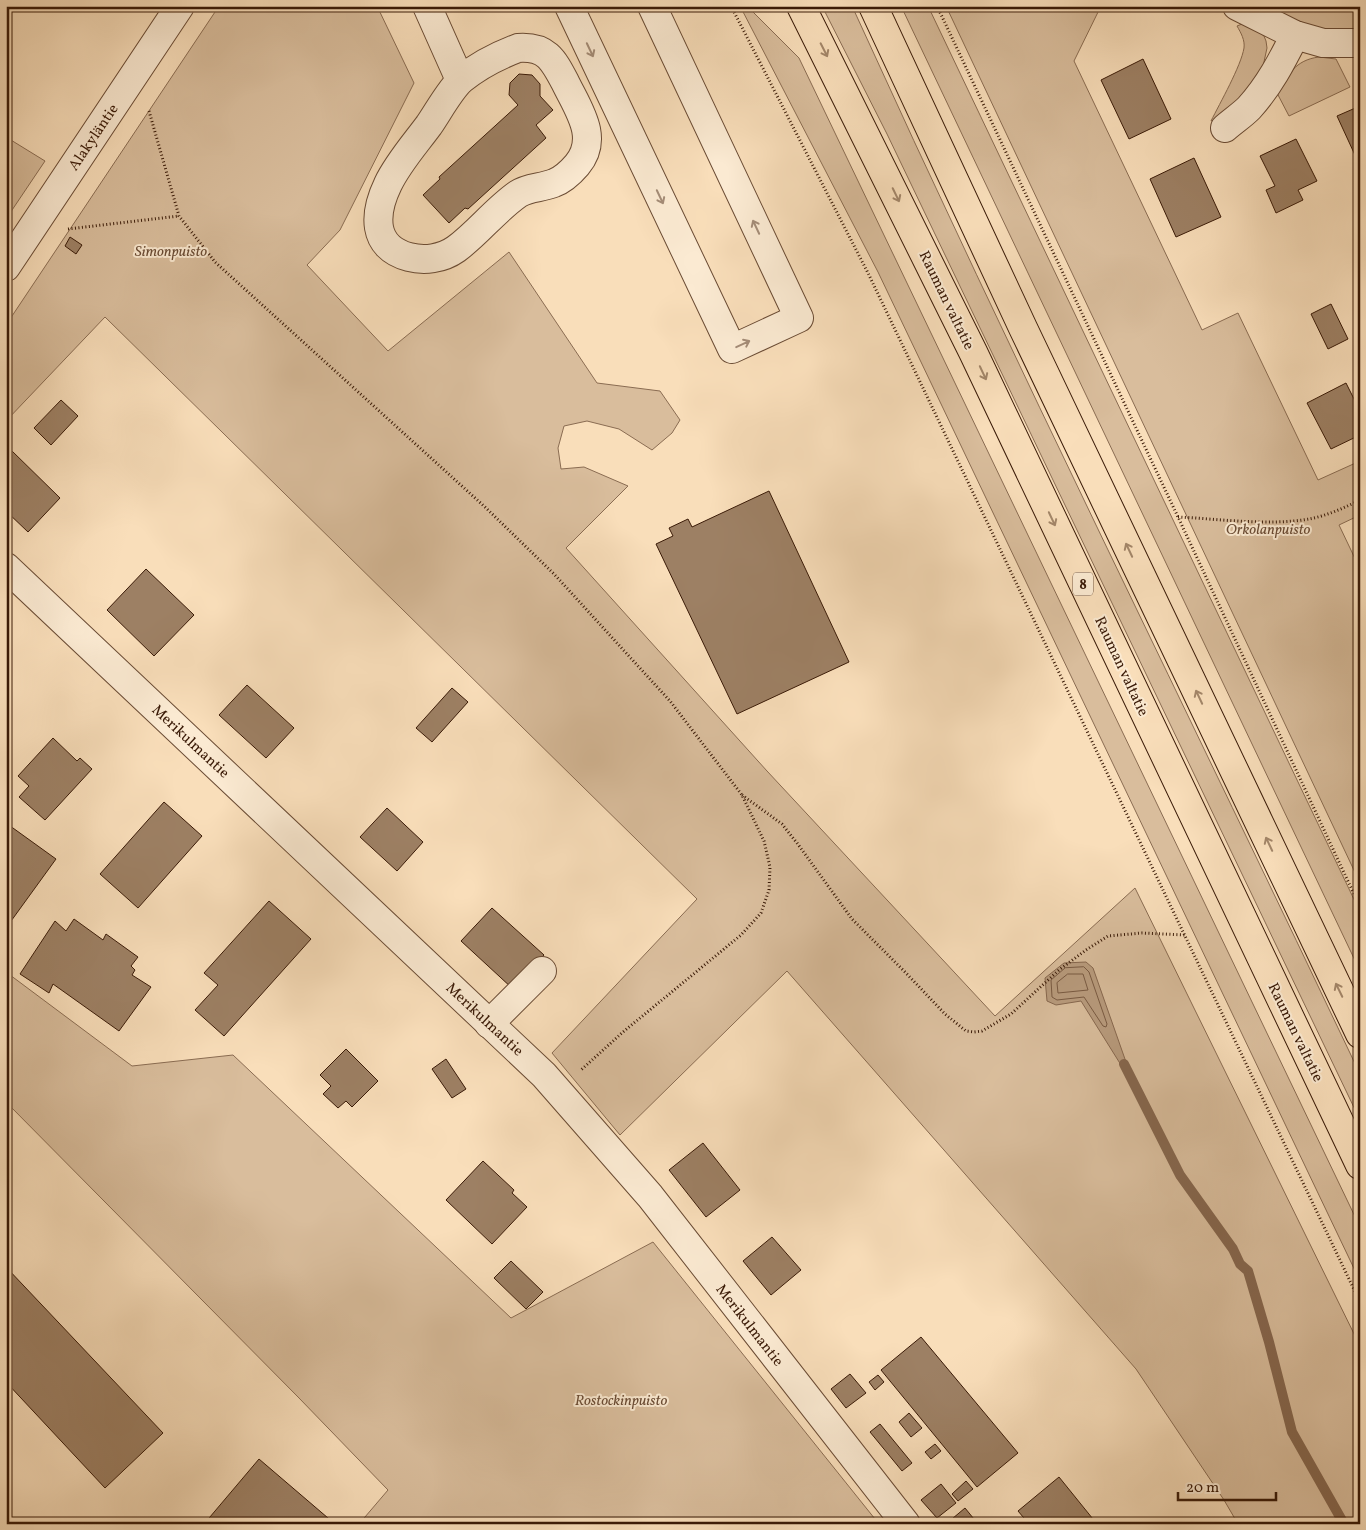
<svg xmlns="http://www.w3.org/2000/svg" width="1366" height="1530" font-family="Vollkorn,serif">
  <rect width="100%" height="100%" fill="#f9deba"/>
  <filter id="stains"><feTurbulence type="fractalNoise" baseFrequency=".004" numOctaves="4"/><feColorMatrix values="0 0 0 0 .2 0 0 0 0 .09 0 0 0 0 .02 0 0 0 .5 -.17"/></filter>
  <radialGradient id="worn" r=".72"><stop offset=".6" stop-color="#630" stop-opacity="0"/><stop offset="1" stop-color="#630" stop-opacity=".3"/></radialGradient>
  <!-- green -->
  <g fill="#d9bd9c" stroke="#8a6c52">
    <polygon points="219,6 377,6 414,83 340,230 307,265 388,351 509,252 597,383 660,391 680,420 672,433 652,450 619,429 587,421 564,426 558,448 561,469 584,467 628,486 566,548 767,771 995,1016 1135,888 1360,1346 1360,1524 1238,1524 1224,1500 1136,1369 787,971 620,1135 552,1053 697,899 105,317 6,421 6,325"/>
    <polygon points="740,6 747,6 799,58 1360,1227 1360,1281 878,272"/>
    <path d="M822,6h30c163,359 339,712 508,1068v46l-473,-986z"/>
    <polygon points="901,6 928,6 1360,912 1360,971"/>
    <polygon points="946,6 1101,6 1074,61 1202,330 1238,313 1318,480 1360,461 1360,515 1339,525 1360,569 1360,883"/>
    <path d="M1268,6h92v23c-33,10 -63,-8 -92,-23z"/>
    <path d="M1247,22l17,14 2,5 1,7 -5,23 -2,6 -40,42 -9,2c9,-18 30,-55 33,-73 1,-8 -3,-15 -7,-22z"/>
    <path d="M1319,57l17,2 14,28 -61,29 -12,-23c11,-18 18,-33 42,-36z"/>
    <polygon points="6,137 45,161 6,219"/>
    <polygon points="6,972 132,1066 233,1055 511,1318 653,1242 879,1524 359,1524 388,1490 299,1398 6,1102"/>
  </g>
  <!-- water -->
  <polygon fill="#b89b7d" stroke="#86674e" points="1086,962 1093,968 1126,1062 1121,1065 1081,1001 1056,1005 1047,1001 1045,978 1064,963"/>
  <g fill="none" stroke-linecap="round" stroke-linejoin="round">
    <!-- shore -->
    <g stroke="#795a42" stroke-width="1">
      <polygon points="1084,967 1089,972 1107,1024 1106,1027 1103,1026 1084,997 1057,1000 1052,997 1051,980 1065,968"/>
      <polygon points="1068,974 1083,974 1088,990 1058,993 1057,983"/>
    </g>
    <!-- stream -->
    <polyline stroke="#86674e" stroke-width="10" points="1124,1064 1180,1175 1233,1249 1240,1264 1248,1271 1269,1342 1292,1432 1344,1524"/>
  </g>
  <!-- building -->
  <g fill="#9d8064" stroke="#3a1a07">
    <polygon points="1143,59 1171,119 1129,139 1101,80"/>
    <polygon points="519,74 532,75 540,84 540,96 553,110 536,125 546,138 468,209 465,208 449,223 423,195 440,179 439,177 518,105 509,95 510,83"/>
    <polygon points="1360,106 1360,166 1337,116"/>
    <polygon points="1296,139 1317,181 1298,190 1303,200 1276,213 1266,190 1275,186 1260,156"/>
    <polygon points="1194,158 1221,217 1176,237 1150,179"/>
    <polygon points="70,237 82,245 76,254 65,246"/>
    <polygon points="1331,304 1348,339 1328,349 1311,314"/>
    <polygon points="1346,383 1360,411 1360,435 1331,449 1307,403"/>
    <polygon points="61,400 78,416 51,445 34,428"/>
    <polygon points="12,451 60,498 28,532 6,511 6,457"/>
    <polygon points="769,491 849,662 737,714 656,544 673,536 669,528 688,519 692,527"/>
    <polygon points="146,569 194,615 154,656 107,610"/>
    <polygon points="247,685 294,728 266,758 219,715"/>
    <polygon points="452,688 468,702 432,742 416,728"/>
    <polygon points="53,738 77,761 80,758 92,769 45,820 19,797 29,786 18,776"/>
    <polygon points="164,802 202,836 138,908 100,874"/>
    <polygon points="387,808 423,842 397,871 360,837"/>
    <polygon points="6,823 56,859 6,928"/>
    <polygon points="269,901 311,939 224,1036 195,1010 218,985 204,973"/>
    <polygon points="492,908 544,955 513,989 461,941"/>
    <polygon points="74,919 103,940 106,934 138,957 131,966 135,970 132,975 151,987 119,1031 53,984 49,993 20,974 55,921 66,931"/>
    <polygon points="346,1049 378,1081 352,1107 346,1101 338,1108 323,1094 331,1086 320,1075"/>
    <polygon points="446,1059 466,1089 452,1098 432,1069"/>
    <polygon points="703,1143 740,1190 706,1217 669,1170"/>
    <polygon points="483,1161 514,1190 512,1193 527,1207 492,1244 446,1200"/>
    <polygon points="772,1237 801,1270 771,1295 743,1261"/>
    <polygon points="511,1261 543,1292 526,1309 494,1278"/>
    <polygon points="6,1267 163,1433 105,1488 6,1382"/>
    <polygon points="921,1337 1018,1453 977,1487 881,1370"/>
    <polygon points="850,1374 866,1393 846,1408 831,1389"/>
    <polygon points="878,1375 884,1382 875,1390 869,1382"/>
    <polygon points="909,1413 922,1428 911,1437 899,1422"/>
    <polygon points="880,1424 912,1463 902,1471 870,1432"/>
    <polygon points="935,1444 941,1451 931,1459 925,1452"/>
    <polygon points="259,1459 335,1524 204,1524"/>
    <polygon points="1059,1477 1097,1524 1029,1524 1018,1511"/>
    <polygon points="966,1481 973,1489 958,1501 952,1494"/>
    <polygon points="941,1484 956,1503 937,1518 921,1500"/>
    <polygon points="965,1508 978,1524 946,1524"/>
  </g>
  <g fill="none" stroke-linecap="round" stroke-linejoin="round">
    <defs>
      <g id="minor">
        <polyline points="427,6 460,80"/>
        <polyline points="569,6 732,349 799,318 652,6"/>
        <polyline points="1237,6 1295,35 1323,43 1360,43"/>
        <path d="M518,48c28,-2 35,11 47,34 13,27 35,56 12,83 -6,7 -15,15 -23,18 -12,5 -26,4 -36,11 -23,16 -40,39 -62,55 -14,10 -32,12 -47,8 -38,-10 -35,-44 -21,-73 10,-21 27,-40 41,-59 9,-13 22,-37 33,-46 17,-14 35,-23 56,-31z"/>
        <path d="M1225,128c8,-7 17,-13 24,-20 20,-22 33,-47 46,-73"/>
        <polyline points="6,267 180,6"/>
        <polyline points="6,567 544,1075 650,1196 906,1524"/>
        <polyline points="489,1024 542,971"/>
      </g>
      <g id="highway">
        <polyline points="801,6 973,352 1360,1165"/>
        <polyline points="873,6 1023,328 1360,1034"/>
      </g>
    </defs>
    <!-- minor casing -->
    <use href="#minor" stroke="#6a4b34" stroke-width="30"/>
    <!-- highway casing -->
    <use href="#highway" stroke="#3a1a07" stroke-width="30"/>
    <!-- path -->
    <g stroke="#3a1a07" stroke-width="3" stroke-dasharray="1 2.5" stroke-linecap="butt">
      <polyline points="731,6 868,273 1360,1302"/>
      <polyline points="937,6 1178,517 1360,907"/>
      <polyline points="149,111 179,216 215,262 485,507 554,574 670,701 742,795 764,841 770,867 769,890 761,913 741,935 623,1032 581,1070"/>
      <polyline points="68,229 179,216"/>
      <path d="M1178,517c42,2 90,9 131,2 17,-3 35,-11 51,-19"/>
      <polyline points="742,795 782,824 797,843 852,919 906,973 945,1014 966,1031 974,1032 982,1031 1011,1014 1059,970 1086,950 1108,936 1142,933 1185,935"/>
    </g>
    <!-- minor -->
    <use href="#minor" stroke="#fbead2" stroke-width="28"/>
    <!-- highway -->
    <use href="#highway" stroke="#f9deba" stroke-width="28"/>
  </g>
  <!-- one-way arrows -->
  <defs><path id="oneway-shaft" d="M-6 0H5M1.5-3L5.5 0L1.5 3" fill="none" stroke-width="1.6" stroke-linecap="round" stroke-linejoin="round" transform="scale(1.25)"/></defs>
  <g stroke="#a48c77">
    <use href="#oneway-shaft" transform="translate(590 50) rotate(65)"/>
    <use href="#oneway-shaft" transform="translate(660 197) rotate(65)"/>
    <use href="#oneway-shaft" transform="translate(756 227) rotate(-115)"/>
    <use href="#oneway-shaft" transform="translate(743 344) rotate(-25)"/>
  </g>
  <g stroke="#a38669">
    <use href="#oneway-shaft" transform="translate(824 50) rotate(63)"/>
    <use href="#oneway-shaft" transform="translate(896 195) rotate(64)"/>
    <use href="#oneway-shaft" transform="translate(983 373) rotate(65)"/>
    <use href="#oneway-shaft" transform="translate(1052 519) rotate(65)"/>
    <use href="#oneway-shaft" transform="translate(1129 550) rotate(-115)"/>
    <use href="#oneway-shaft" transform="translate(1199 697) rotate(-115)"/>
    <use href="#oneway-shaft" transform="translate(1269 844) rotate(-115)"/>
    <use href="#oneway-shaft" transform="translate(1339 990) rotate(-116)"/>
  </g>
  <g text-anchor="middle" stroke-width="4" stroke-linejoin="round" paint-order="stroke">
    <!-- shield labels -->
    <rect fill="#fbead2" stroke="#745844" stroke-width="1" x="1073" y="572.5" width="20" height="23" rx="4"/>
    <g font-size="14" font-weight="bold" fill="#3a1a07">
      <text x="1083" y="589">8</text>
    </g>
    <!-- street labels -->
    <g font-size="15" fill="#3a1a07" stroke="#fbead2">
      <text transform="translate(93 137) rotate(-56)" y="5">Alakyläntie</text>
      <text transform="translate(947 300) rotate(64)" y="5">Rauman valtatie</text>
      <text transform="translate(1122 666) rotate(65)" y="5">Rauman valtatie</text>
      <text transform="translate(191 741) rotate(43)" y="5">Merikulmantie</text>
      <text transform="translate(485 1019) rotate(43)" y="5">Merikulmantie</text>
      <text transform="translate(1296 1032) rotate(64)" y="5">Rauman valtatie</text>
      <text transform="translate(750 1325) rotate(52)" y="5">Merikulmantie</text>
    </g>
    <!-- park labels -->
    <g font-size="15" font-style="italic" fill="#6a4b34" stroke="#fbead2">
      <text x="171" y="256">Simonpuisto</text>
      <text x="1268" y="534">Orkolanpuisto</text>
      <text x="621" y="1405">Rostockinpuisto</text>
    </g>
  </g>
  <!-- margin -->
  <rect width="1366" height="1530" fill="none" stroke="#f9deba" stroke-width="25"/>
  <rect x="8" y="8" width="1351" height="1515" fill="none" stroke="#3a1a07" stroke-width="2.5"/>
  <rect x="12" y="12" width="1341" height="1505" fill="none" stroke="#3a1a07"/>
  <!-- scale -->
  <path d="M1178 1492v8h98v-8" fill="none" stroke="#3a1a07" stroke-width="2.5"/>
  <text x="1186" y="1492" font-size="15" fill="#3a1a07" stroke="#fbead2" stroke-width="4" paint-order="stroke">20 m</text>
  <rect width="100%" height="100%" filter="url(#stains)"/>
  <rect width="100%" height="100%" fill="url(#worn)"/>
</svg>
